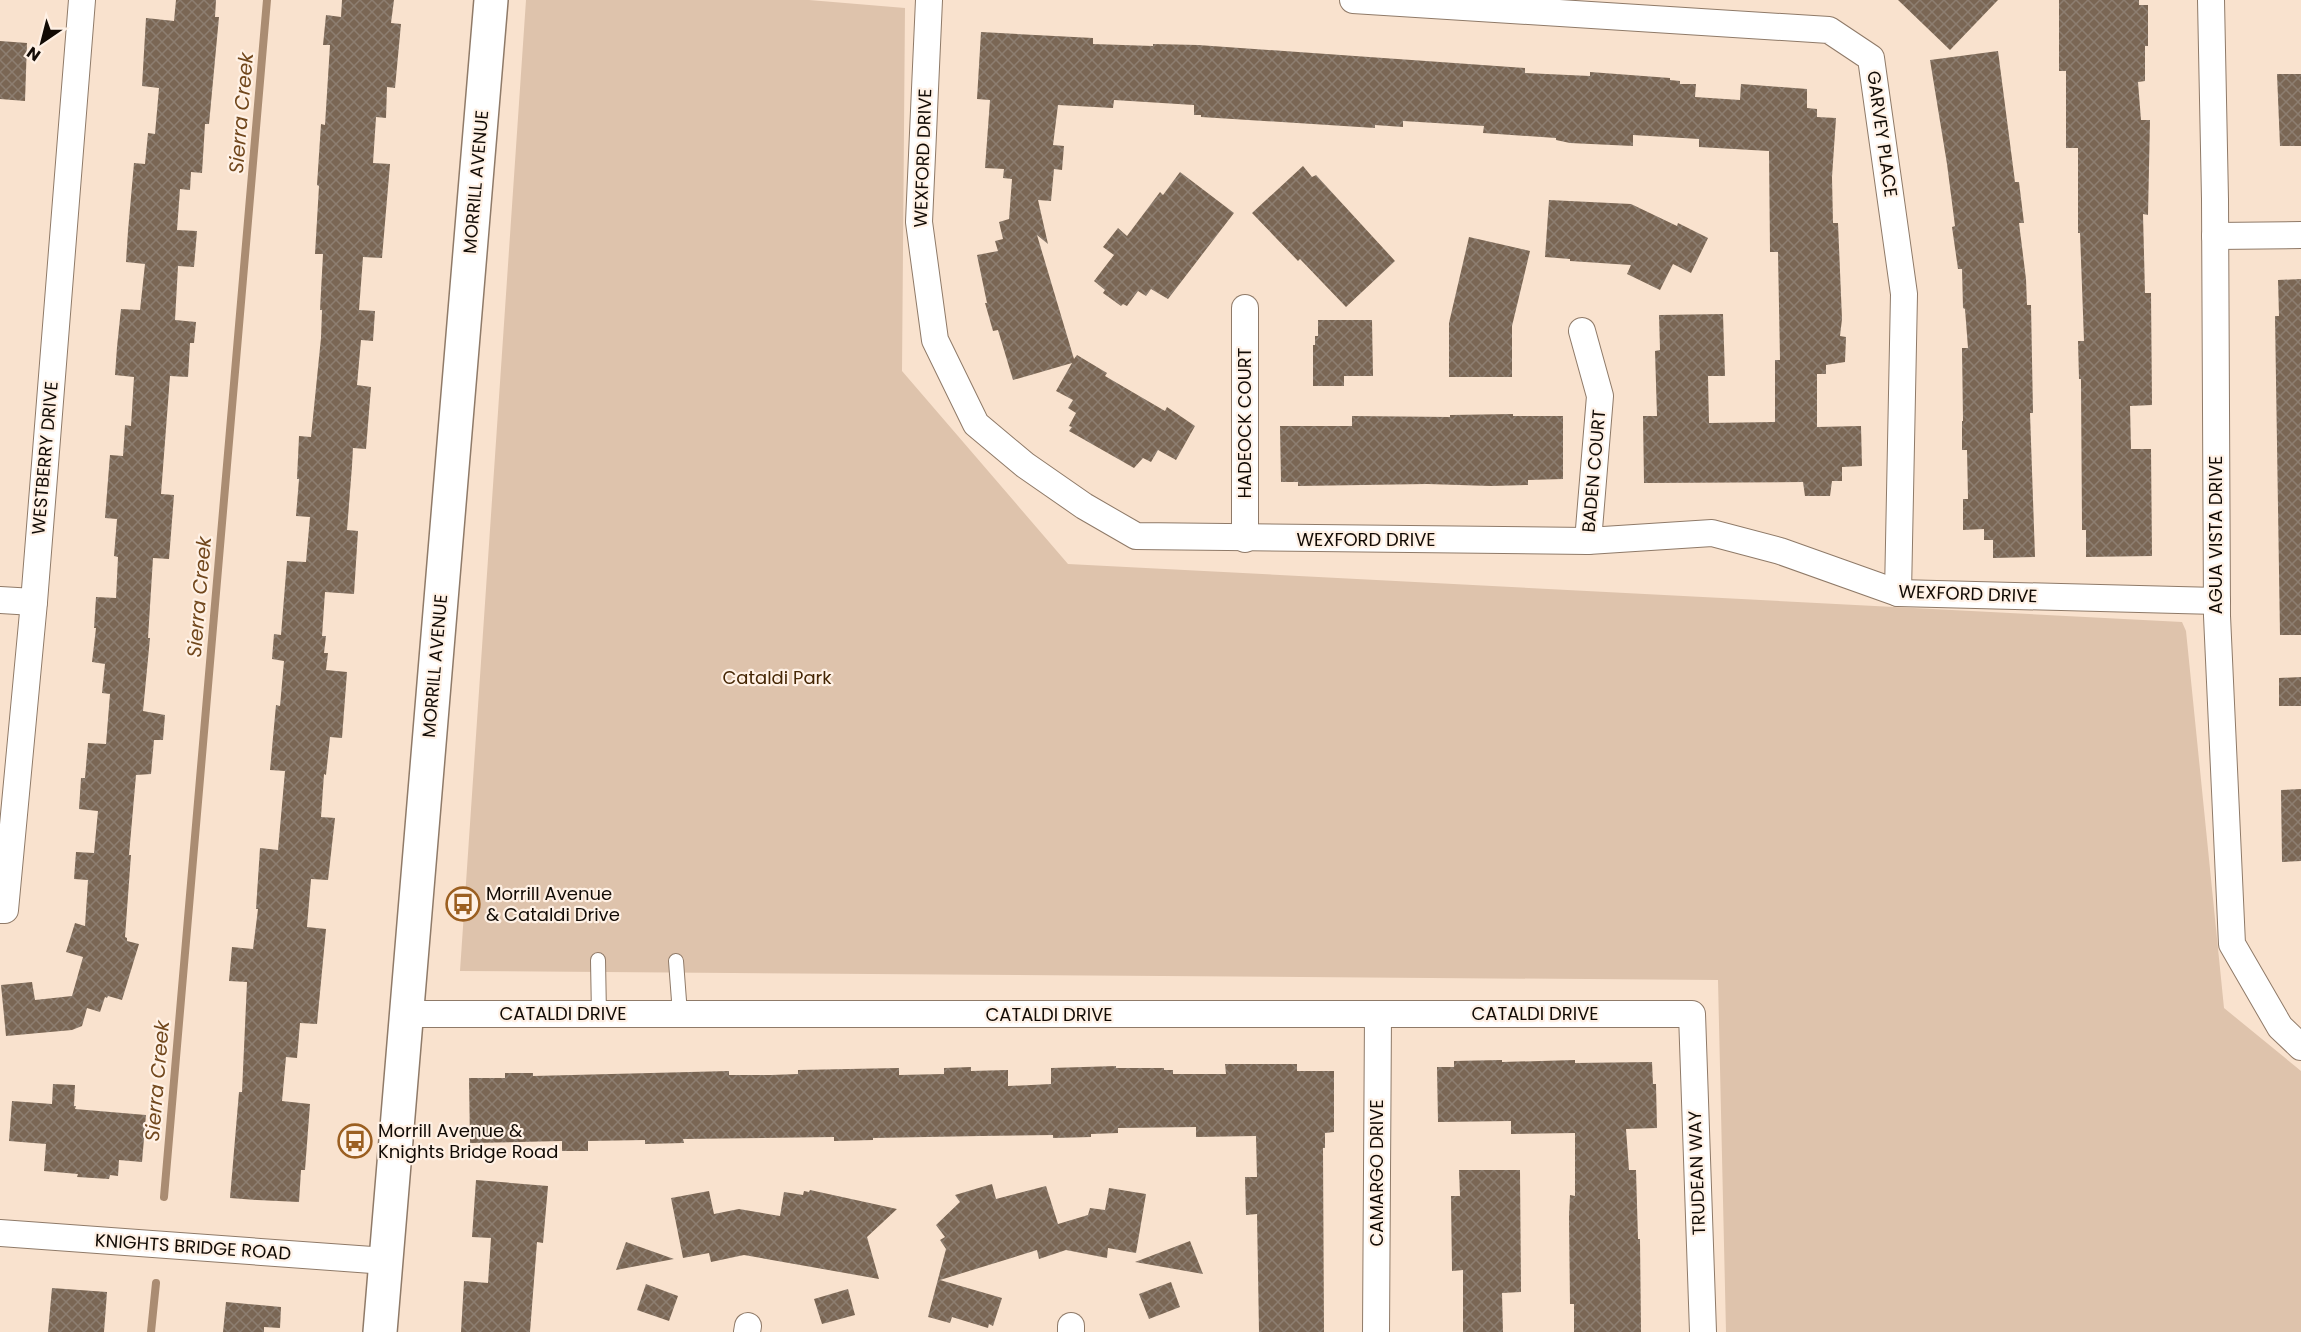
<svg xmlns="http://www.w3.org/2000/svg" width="2301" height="1332" font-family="Poppins,sans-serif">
  <defs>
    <pattern id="building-cross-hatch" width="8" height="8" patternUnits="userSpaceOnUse" patternTransform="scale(1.5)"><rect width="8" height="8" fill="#7a6654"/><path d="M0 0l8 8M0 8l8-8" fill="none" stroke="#8d7e71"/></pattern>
  </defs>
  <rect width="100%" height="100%" fill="#f9e2ce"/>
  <!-- park -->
  <polygon fill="#dec3ac" points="526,0 809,0 905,8 902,371 1068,564 2182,622 2186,631 2224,1008 2301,1071 2301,1332 1726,1332 1718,980 460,971"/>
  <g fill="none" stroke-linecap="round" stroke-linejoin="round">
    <!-- stream -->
    <g stroke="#aa8c72" stroke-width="8">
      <polyline points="164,1197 267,0"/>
      <polyline points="151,1332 156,1283"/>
    </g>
  </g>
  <!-- building -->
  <g fill="url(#building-cross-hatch)">
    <polygon points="176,0 216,0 215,17 219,17 209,124 205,124 202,173 191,172 190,190 180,189 177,230 197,231 194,267 178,266 175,320 196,322 194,343 190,343 188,377 170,376 161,494 174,495 169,559 153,558 148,638 150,638 143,711 165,715 163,740 154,740 151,774 136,775 129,855 131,855 125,937 127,938 127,941 139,944 122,1000 108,996 107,998 105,997 100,1012 87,1008 82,1026 72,1030 6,1036 1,985 32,982 35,1000 72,996 83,957 66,952 75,923 85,926 88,880 74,879 76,852 94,853 98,811 79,809 81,778 85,778 88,743 106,744 110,694 102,693 105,664 92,662 96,628 94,628 96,597 116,598 118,557 114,556 117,519 105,518 110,455 123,456 125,425 131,426 134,377 115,375 117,347 121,309 140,310 145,264 126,262 128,231 134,163 145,164 148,133 155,134 159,88 142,86 146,18 174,21"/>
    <polygon points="342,0 394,0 391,23 401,24 395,88 387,87 386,118 376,117 373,163 390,164 382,258 363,257 359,310 375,311 373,341 361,340 357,385 371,387 366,449 353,448 352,466 347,530 358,531 354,594 325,592 322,636 326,636 324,653 328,653 326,670 347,672 342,738 330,737 326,775 324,774 321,817 335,818 328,880 311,879 307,927 326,929 317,1024 300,1023 297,1058 286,1057 282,1101 310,1104 305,1170 301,1170 299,1202 257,1200 230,1198 239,1092 242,1092 247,982 229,981 232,947 253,949 258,909 256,909 260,848 278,850 285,771 270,770 276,705 280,706 284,661 272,659 274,634 281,635 287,561 306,562 310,517 296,516 299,479 297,479 299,436 311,437 321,338 322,310 320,310 323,254 315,254 319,186 317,185 321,124 325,125 330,45 323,45 326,15 341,17"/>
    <polygon points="1898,0 1998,0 1950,50"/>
    <polygon points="2059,0 2139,0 2139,5 2148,5 2148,46 2145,46 2145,81 2138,82 2141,120 2150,120 2148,215 2143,214 2145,293 2151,293 2152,405 2130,406 2131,449 2151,449 2152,556 2086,557 2086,530 2082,530 2081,379 2079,379 2078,341 2084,341 2080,233 2078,233 2078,148 2066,148 2066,71 2059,71"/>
    <polygon points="981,32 1093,38 1093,44 1153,46 1153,44 1198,45 1525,68 1525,73 1590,76 1590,72 1670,78 1670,80 1680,81 1680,84 1696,84 1695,97 1740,100 1741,84 1807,89 1807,108 1817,109 1817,117 1836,118 1832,177 1833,223 1838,223 1842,319 1840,336 1846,337 1845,362 1826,365 1826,374 1817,374 1817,427 1861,426 1862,466 1842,467 1842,481 1832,481 1830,496 1805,496 1803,482 1644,483 1643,416 1657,416 1655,351 1660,350 1659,315 1723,314 1725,376 1708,376 1709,423 1775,422 1775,360 1780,360 1778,252 1770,252 1769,151 1699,147 1699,139 1633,135 1633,146 1570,143 1556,140 1556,138 1483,133 1484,126 1403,121 1403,127 1375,125 1375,128 1201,117 1201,115 1194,115 1194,105 1114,100 1113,108 1058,105 1053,145 1064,146 1062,170 1054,169 1051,201 1038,200 1048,244 1037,235 1074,359 1077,355 1107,373 1105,376 1165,411 1167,407 1195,426 1176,460 1158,450 1151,462 1143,458 1134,468 1069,431 1072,427 1069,426 1076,413 1068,408 1073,400 1056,391 1072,363 1013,380 998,330 993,331 985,303 987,303 977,255 998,251 995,241 1003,239 999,222 1009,219 1012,179 1003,178 1004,169 985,168 990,100 977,99"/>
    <polygon points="0,41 27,43 25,101 0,99"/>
    <polygon points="1998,51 2015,182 2019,182 2024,223 2019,223 2026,279 2027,305 2031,305 2033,413 2030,413 2035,557 1993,558 1993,540 1984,540 1984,529 1963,530 1963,499 1968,499 1967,450 1962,450 1962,421 1963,421 1962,348 1968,348 1965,309 1963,308 1962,269 1958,269 1952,227 1955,226 1947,164 1930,60"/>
    <polygon points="2277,74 2301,74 2301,146 2280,146"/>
    <polygon points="1303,166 1312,177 1316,175 1395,261 1346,307 1300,259 1298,261 1252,213"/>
    <polygon points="1180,172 1234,213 1168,299 1151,289 1146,296 1138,291 1127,306 1123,304 1121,306 1103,293 1105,290 1094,281 1114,255 1103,247 1118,228 1127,236 1160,192 1163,195"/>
    <polygon points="1549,200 1631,204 1677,226 1678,223 1708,238 1691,273 1673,264 1660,290 1627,274 1631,265 1570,261 1570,259 1545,257"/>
    <polygon points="1469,237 1530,251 1512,326 1512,377 1449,377 1449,323"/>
    <polygon points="2301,279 2301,635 2280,635 2275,316 2279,316 2278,280"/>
    <polygon points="1318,320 1372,320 1373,376 1344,376 1344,386 1313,386 1313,345 1315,345 1315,336 1318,336"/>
    <polygon points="1513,414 1513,416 1563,416 1563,479 1528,480 1528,485 1491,486 1427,484 1298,486 1298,482 1281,482 1280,426 1352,426 1352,416 1450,417 1450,415"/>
    <polygon points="2301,677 2301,706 2279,706 2279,678"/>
    <polygon points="2301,789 2301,861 2282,862 2281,790"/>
    <polygon points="1502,1060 1502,1062 1575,1060 1575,1063 1652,1062 1653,1084 1656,1084 1657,1128 1626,1129 1629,1170 1636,1170 1638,1239 1640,1239 1641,1332 1574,1332 1574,1304 1570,1304 1569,1216 1570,1195 1575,1196 1575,1133 1511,1134 1511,1121 1438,1122 1437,1067 1454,1067 1454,1061"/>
    <polygon points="1225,1064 1297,1064 1297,1071 1334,1071 1334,1132 1325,1133 1325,1148 1323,1148 1324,1332 1259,1332 1257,1214 1246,1215 1245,1177 1257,1177 1256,1136 1196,1137 1196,1127 1118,1128 1118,1133 1091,1134 1091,1137 1053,1138 1053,1135 981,1136 873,1138 873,1140 834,1141 834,1137 683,1139 684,1143 645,1144 645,1140 588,1141 588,1151 562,1151 562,1141 470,1143 469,1078 505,1078 505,1073 533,1073 533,1076 729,1071 729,1075 771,1075 798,1074 798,1070 899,1068 899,1075 944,1074 944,1068 971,1067 971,1071 1008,1070 1008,1086 1051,1084 1051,1068 1116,1066 1116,1068 1164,1068 1164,1070 1173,1070 1173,1074 1226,1074"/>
    <polygon points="53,1084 75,1085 74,1106 76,1106 75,1109 146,1115 142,1162 119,1160 118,1176 110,1175 109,1179 77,1177 78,1174 44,1171 46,1144 9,1141 12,1101 52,1104"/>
    <polygon points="1459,1170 1520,1170 1521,1292 1502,1293 1503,1332 1463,1332 1463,1270 1452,1271 1451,1196 1460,1196"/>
    <polygon points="476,1180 548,1186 543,1243 537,1242 530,1332 461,1332 464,1281 488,1283 491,1238 472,1237"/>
    <polygon points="992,1184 996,1199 1046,1186 1058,1224 1088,1215 1090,1208 1105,1210 1109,1188 1146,1194 1136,1253 1108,1248 1107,1258 1066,1250 1039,1259 1037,1250 940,1280 1002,1298 993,1326 989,1324 988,1328 952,1317 950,1323 928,1317 946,1249 940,1240 945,1237 936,1225 960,1202 955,1195"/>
    <polygon points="810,1190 897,1209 867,1237 879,1279 744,1255 711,1262 709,1253 683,1258 671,1198 709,1191 714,1214 739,1209 780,1216 784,1192 803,1195 804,1191 809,1192"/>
    <polygon points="1190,1241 1203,1274 1135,1262"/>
    <polygon points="626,1242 674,1259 616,1270"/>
    <polygon points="1171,1282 1180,1307 1149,1319 1139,1294"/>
    <polygon points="646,1284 678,1296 669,1321 637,1310"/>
    <polygon points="52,1288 107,1292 104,1332 48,1332"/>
    <polygon points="848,1289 855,1315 822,1324 814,1299"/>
    <polygon points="226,1302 281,1307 280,1328 264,1327 264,1332 223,1332"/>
  </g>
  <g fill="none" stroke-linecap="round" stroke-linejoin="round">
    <defs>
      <g id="lane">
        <polyline points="598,960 599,1015"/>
        <polyline points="676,961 680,1014"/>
      </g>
      <g id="street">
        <polyline points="929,0 919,222 935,340 976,424 1025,465 1084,506 1136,536 1588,541 1712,533 1780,551 1898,593 2217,601"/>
        <polyline points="1353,0 1829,30 1871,58 1904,294 1898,593"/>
        <polyline points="2211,0 2215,199 2217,616 2232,944 2280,1027 2301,1047"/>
        <polyline points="2215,236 2301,235"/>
        <polyline points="1582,331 1600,396 1588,541"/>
        <polyline points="1245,539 1245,308"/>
        <polyline points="0,600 34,602"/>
        <polyline points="0,910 5,910 34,602 82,0"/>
        <polyline points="406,1014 1692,1014 1703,1332"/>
        <polyline points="0,1233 386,1261"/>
        <polyline points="747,1332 748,1326"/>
        <polyline points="1071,1332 1071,1326"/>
        <polyline points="1376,1332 1378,1015"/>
      </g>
      <polyline id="secondary" points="380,1332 491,0"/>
    </defs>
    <!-- lane casing -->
    <use href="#lane" stroke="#8f7a68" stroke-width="16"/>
    <!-- street casing -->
    <use href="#street" stroke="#8f7a68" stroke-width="28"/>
    <!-- secondary casing -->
    <use href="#secondary" stroke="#8f7a68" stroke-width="36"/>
    <!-- lane -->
    <use href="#lane" stroke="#fff" stroke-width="14"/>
    <!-- street -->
    <use href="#street" stroke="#fff" stroke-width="26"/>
    <!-- secondary -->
    <use href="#secondary" stroke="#fff" stroke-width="33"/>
  </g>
  <!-- icons -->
  <defs>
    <symbol id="bus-ring" viewBox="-11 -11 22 22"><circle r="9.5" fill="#fff1e5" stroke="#9b5f21" stroke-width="1.5"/><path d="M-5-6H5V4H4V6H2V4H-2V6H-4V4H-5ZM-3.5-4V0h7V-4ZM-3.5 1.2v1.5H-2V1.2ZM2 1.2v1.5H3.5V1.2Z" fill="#9b5f21"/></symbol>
  </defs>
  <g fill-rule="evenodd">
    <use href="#bus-ring" x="444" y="885" width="38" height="38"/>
    <use href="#bus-ring" x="336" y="1122" width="38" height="38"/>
  </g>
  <g text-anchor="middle" stroke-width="4.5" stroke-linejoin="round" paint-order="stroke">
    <!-- street labels -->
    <g font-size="18" fill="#120b05" stroke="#fff1e5">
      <text transform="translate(1882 134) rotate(82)" y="6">GARVEY PLACE</text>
      <text transform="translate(923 158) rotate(-88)" y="6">WEXFORD DRIVE</text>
      <text transform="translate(476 182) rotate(-85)" y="6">MORRILL AVENUE</text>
      <text transform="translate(1245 423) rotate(-90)" y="6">HADEOCK COURT</text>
      <text transform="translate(45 458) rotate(-85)" y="6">WESTBERRY DRIVE</text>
      <text transform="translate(1594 471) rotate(-85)" y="6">BADEN COURT</text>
      <text transform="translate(2216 535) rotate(-90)" y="6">AGUA VISTA DRIVE</text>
      <text x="1366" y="546">WEXFORD DRIVE</text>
      <text transform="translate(1968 594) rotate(2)" y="6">WEXFORD DRIVE</text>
      <text transform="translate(435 666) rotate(-85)" y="6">MORRILL AVENUE</text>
      <text x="563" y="1020">CATALDI DRIVE</text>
      <text x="1535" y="1020">CATALDI DRIVE</text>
      <text x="1049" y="1021">CATALDI DRIVE</text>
      <text transform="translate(1377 1173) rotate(-90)" y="6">CAMARGO DRIVE</text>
      <text transform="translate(1697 1173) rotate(-92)" y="6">TRUDEAN WAY</text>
      <text transform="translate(193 1247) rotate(4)" y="6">KNIGHTS BRIDGE ROAD</text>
    </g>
    <!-- park labels -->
    <g font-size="18" fill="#442503" stroke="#fff1e5">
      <text x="777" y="684">Cataldi Park</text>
    </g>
    <!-- poi labels -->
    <g font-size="18" fill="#120b05" stroke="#fff1e5" text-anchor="start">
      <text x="486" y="900">Morrill Avenue<tspan x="486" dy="21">&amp; Cataldi Drive</tspan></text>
      <text x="378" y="1137">Morrill Avenue &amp;<tspan x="378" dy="21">Knights Bridge Road</tspan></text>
    </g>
    <!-- water labels -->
    <g font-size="20" font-style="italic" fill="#71471c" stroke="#fff1e5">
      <text transform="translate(241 113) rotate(-85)" y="7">Sierra Creek</text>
      <text transform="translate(199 597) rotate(-85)" y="7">Sierra Creek</text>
      <text transform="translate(157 1081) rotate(-85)" y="7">Sierra Creek</text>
    </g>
  </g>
  <!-- north arrow -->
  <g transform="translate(42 42) rotate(215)" stroke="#fff1e5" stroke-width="4.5" paint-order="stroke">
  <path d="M0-4.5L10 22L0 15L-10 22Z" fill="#120b05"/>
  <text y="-9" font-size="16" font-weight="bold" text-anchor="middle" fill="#120b05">N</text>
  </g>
</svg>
